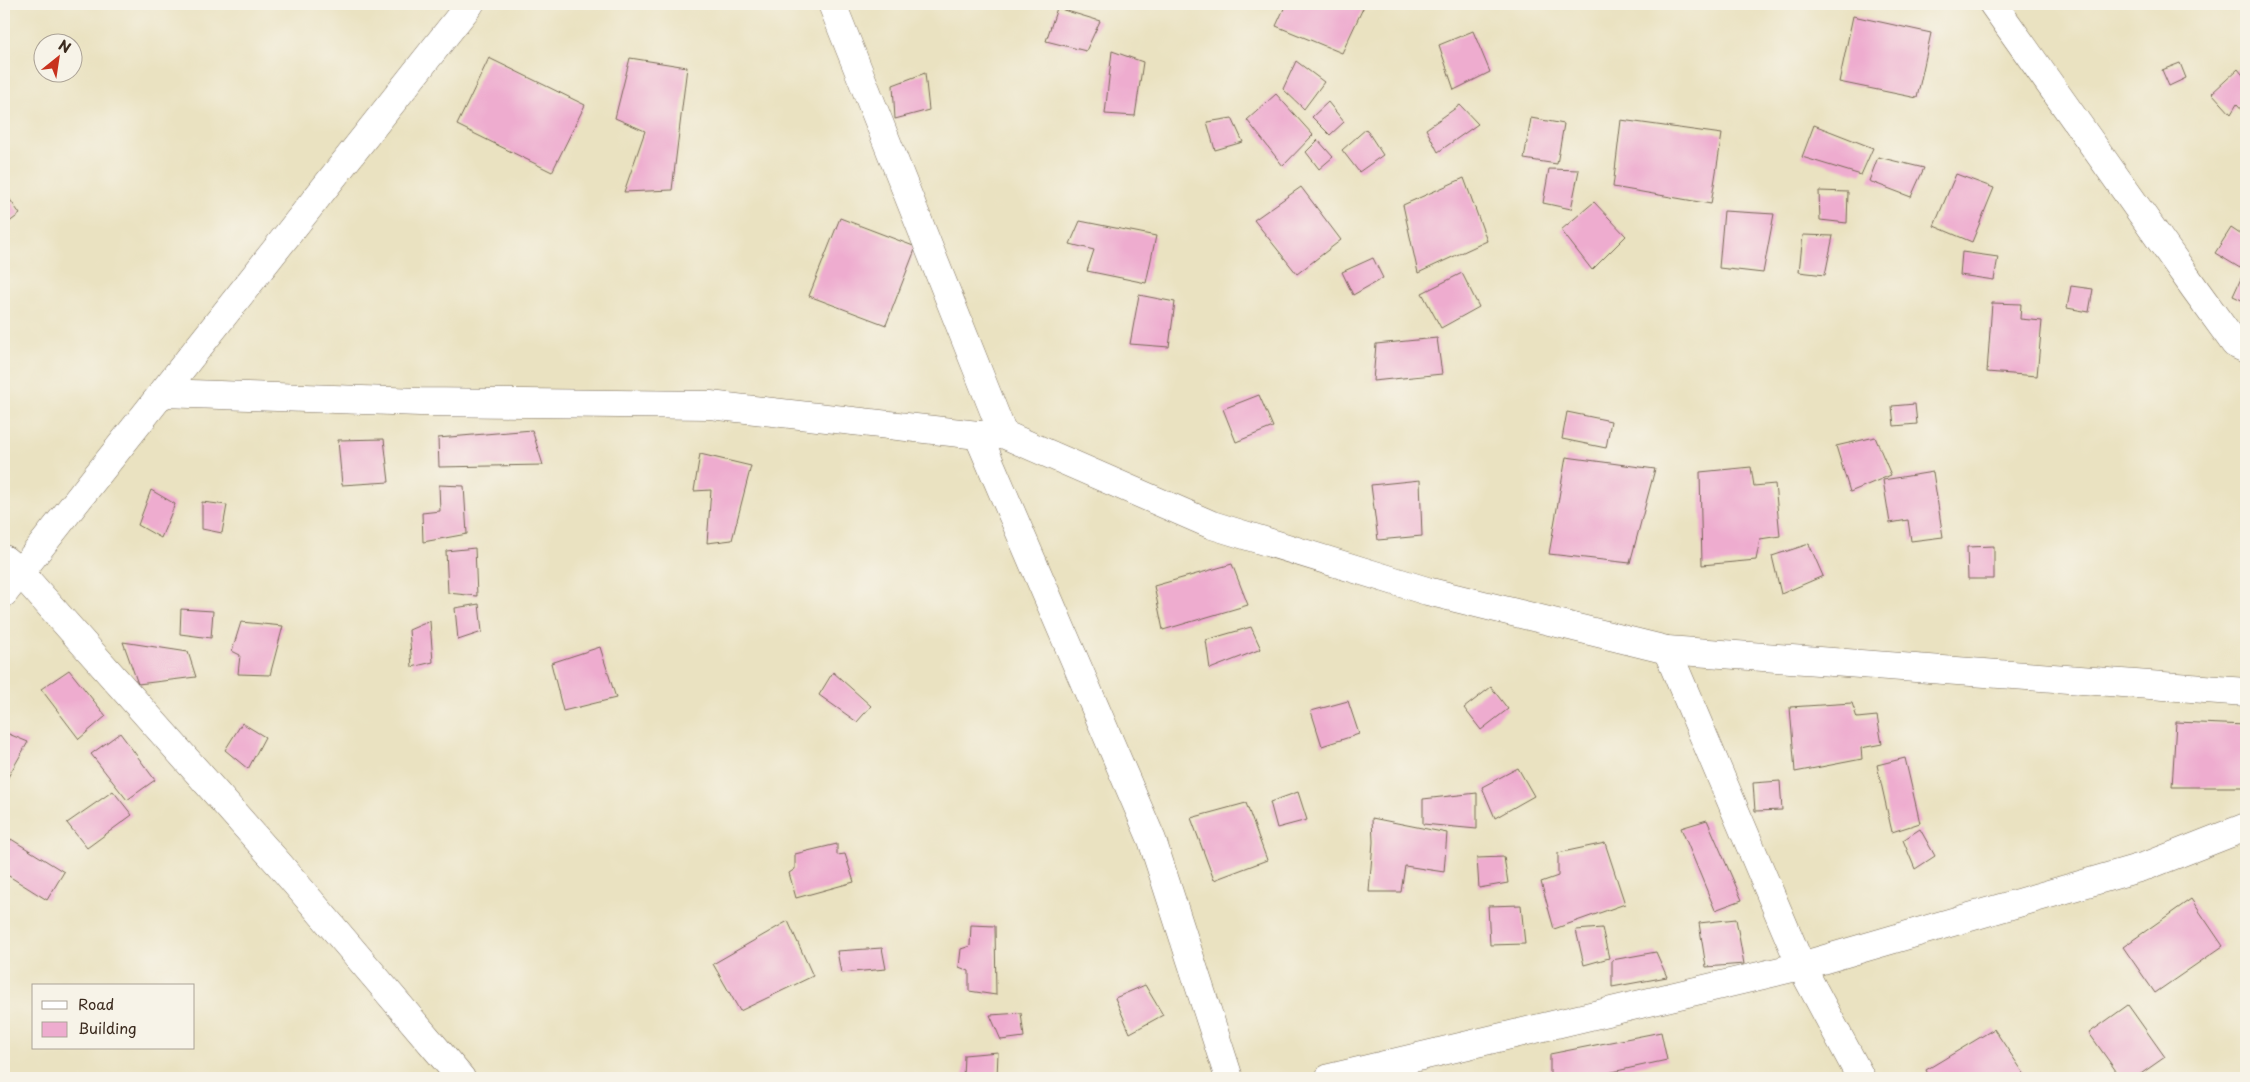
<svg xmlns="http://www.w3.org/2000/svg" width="2250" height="1082" font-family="'Playpen Sans',sans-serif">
  <rect width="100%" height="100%" fill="#f7f3e8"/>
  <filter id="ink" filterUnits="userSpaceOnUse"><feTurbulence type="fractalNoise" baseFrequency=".02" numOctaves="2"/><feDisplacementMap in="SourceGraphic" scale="10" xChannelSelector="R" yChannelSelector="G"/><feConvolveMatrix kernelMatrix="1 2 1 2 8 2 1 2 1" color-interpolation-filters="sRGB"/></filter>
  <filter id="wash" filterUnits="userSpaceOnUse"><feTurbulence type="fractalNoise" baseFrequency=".0096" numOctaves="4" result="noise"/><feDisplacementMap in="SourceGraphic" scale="20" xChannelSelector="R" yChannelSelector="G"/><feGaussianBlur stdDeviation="1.12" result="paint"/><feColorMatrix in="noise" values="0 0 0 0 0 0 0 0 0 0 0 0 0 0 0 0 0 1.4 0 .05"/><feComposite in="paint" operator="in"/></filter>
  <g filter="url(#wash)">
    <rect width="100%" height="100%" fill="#eae2c1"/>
    <g id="blocks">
      <!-- building -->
      <g fill="#eeaccf">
        <polygon points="1286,4 1365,4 1342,53 1276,26"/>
        <polygon points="1057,8 1100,21 1086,51 1046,41"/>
        <polygon points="1853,16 1931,33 1917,98 1839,82"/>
        <polygon points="1473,31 1490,72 1454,90 1439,45"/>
        <polygon points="1112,51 1143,62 1135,116 1105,114"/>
        <polygon points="489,58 585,105 552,172 457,125"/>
        <polygon points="630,58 687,67 672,190 624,192 645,131 615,118"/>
        <polygon points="1296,61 1324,82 1304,109 1283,89"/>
        <polygon points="2180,63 2186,78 2169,86 2162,70"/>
        <polygon points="2238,69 2246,79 2246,114 2237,104 2231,114 2212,93"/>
        <polygon points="925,73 929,110 895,119 893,85"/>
        <polygon points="1276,94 1313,135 1283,166 1247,120"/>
        <polygon points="1328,102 1344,122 1330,135 1312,117"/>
        <polygon points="1460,105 1478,124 1438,152 1426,129"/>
        <polygon points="1232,118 1243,142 1215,150 1207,122"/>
        <polygon points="1531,118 1564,124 1557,164 1524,159"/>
        <polygon points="1621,120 1722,134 1711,204 1613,187"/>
        <polygon points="1814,125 1873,148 1861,175 1802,157"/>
        <polygon points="1366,129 1383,155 1359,172 1342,150"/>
        <polygon points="1318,140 1333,157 1319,169 1306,152"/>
        <polygon points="1878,157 1924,168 1911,197 1869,181"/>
        <polygon points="1549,169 1579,170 1571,209 1543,203"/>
        <polygon points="1956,174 1994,188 1972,242 1934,226"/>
        <polygon points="1464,178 1487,241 1418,273 1403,205"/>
        <polygon points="1301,187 1341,240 1297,274 1254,220"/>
        <polygon points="4,191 20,214 4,226"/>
        <polygon points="1819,191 1848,192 1847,223 1820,220"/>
        <polygon points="1594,202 1626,236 1592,270 1561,230"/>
        <polygon points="1724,211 1774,214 1763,273 1719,268"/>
        <polygon points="840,218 916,247 886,325 809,296"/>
        <polygon points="1080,221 1156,236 1146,283 1087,271 1094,250 1070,244"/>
        <polygon points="2231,228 2246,238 2246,259 2240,268 2215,253"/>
        <polygon points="1803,235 1833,236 1825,275 1799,272"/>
        <polygon points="1962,252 1998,257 1994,280 1960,275"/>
        <polygon points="1373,258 1383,278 1353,295 1342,272"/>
        <polygon points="2244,272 2246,273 2246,302 2233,296"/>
        <polygon points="1462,273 1479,307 1441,328 1422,293"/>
        <polygon points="2071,286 2093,289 2089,312 2067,308"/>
        <polygon points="1139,295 1175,302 1169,347 1130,344"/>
        <polygon points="1992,303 2021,304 2020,319 2042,321 2037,376 1987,372"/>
        <polygon points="1437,338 1442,374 1373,381 1376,344"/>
        <polygon points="1259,395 1273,427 1236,442 1223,409"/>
        <polygon points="1915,404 1917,424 1894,426 1892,406"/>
        <polygon points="1567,412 1611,421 1606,448 1562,439"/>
        <polygon points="532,430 543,465 439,467 438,438"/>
        <polygon points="1875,437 1891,475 1850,492 1836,446"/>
        <polygon points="384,439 389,482 342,485 338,440"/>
        <polygon points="700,454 751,466 732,540 707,543 711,490 694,491"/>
        <polygon points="1566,457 1655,469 1630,563 1549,554"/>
        <polygon points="1751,467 1754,486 1775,484 1780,536 1760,539 1756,560 1702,565 1700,472"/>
        <polygon points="1933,472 1943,537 1911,541 1908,520 1890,523 1883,480"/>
        <polygon points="1420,480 1422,536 1378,540 1371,485"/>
        <polygon points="439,485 464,486 467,534 423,542 422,513 440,511"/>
        <polygon points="151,490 175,504 161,538 138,525"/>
        <polygon points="202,502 227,505 222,533 202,529"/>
        <polygon points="1809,544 1823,576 1781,594 1772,556"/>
        <polygon points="1994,546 1994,579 1968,579 1967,547"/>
        <polygon points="475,548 477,596 448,593 446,551"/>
        <polygon points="1232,564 1248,605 1163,630 1154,586"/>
        <polygon points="479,604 482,632 458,640 455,608"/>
        <polygon points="181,609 213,611 211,638 180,634"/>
        <polygon points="430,621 433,662 412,667 409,630"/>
        <polygon points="241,622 283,626 270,675 238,674 240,655 232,651"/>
        <polygon points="1251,627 1261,649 1210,669 1206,640"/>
        <polygon points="123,642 188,652 196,677 138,684"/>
        <polygon points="600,647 616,698 563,711 551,663"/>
        <polygon points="69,670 106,716 79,739 41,689"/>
        <polygon points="833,672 871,706 857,722 819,695"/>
        <polygon points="1491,687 1508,709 1481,730 1464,708"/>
        <polygon points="1348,701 1359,734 1322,746 1311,711"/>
        <polygon points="1852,703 1857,718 1877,716 1882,744 1861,748 1862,759 1795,772 1790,707"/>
        <polygon points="2176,722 2246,725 2246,787 2172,787"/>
        <polygon points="242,723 265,737 248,769 225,750"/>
        <polygon points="4,732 28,742 4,784"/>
        <polygon points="120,733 155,780 127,800 91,754"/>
        <polygon points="1905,758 1920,823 1892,832 1877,765"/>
        <polygon points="1518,768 1534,796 1495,818 1482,787"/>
        <polygon points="1780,781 1782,810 1755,811 1753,783"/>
        <polygon points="113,791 132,815 87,848 67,823"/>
        <polygon points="1298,792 1307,820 1277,828 1270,802"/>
        <polygon points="1477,793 1477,829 1423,824 1423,799"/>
        <polygon points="1246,803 1267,860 1214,880 1191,818"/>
        <polygon points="1372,818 1447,833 1444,872 1405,866 1401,892 1369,892 1373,842"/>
        <polygon points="1707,820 1742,900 1715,910 1681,828"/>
        <polygon points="1920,829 1935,856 1915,869 1903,840"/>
        <polygon points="11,839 64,872 47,900 4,873 4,854"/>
        <polygon points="1605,843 1625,904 1554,929 1541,882 1558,876 1558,853"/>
        <polygon points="837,844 837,855 845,854 854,882 796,898 789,873 795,869 795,854"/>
        <polygon points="1504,857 1508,883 1479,888 1477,858"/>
        <polygon points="2191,899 2223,946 2155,993 2123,947"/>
        <polygon points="1521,905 1525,944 1490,945 1488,906"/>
        <polygon points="1736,919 1744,964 1706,967 1699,923"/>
        <polygon points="788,921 813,976 740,1011 713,964"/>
        <polygon points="971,925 995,926 996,995 969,991 969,971 959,967 961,949 970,946"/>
        <polygon points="1602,928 1609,958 1584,965 1576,930"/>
        <polygon points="882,948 886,969 841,973 837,951"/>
        <polygon points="1656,952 1667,977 1612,987 1612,960"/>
        <polygon points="1145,985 1163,1015 1130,1033 1115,998"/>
        <polygon points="2128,1005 2165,1057 2135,1078 2121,1078 2089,1033"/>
        <polygon points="1021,1013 1024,1037 1001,1040 990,1015"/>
        <polygon points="1994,1029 2027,1078 1930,1078 1926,1070"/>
        <polygon points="1661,1032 1667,1060 1585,1078 1550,1078 1550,1054"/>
        <polygon points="998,1052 997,1078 963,1078 964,1055"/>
      </g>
    </g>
  </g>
  <g filter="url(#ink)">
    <use href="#blocks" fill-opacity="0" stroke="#786a57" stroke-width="1"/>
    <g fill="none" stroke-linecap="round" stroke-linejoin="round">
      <defs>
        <g id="street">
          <polyline points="832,4 1003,434"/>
          <polyline points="1993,4 2195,289 2235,344 2246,349"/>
          <polyline points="163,393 420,402 710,405 978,435 1003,434 1212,525 1427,591 1667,650 2246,692"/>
          <polyline points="978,435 1152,840 1229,1078"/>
          <polyline points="4,559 20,572 279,864 461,1078"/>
          <polyline points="4,593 470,4"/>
          <polyline points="1667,650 1801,966 1861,1078"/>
          <polyline points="1329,1078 1801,966 2149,865 2246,827"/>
        </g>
      </defs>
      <!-- street casing -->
      <use href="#street" stroke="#786a57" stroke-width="29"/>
      <!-- street -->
      <use href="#street" stroke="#fff" stroke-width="28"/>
    </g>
  </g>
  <!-- margin -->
  <rect width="2250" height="1082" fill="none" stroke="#f7f3e8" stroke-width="20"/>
  <!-- legend -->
  <rect x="32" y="984" width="162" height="65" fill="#f7f3e8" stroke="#aca397"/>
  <rect x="42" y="1001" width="25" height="8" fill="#ffffff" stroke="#aca397"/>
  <text x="78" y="1010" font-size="15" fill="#3b2a1e">Road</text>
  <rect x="42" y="1022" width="25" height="15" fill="#eeaccf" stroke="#aca397"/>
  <text x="78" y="1034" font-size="15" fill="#3b2a1e">Building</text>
  <!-- north arrow -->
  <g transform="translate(58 58) rotate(30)"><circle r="24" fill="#f7f3e8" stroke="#aca397"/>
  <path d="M0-4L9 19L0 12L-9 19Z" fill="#c8321e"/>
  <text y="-8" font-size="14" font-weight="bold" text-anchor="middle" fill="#3b2a1e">N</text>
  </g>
</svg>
